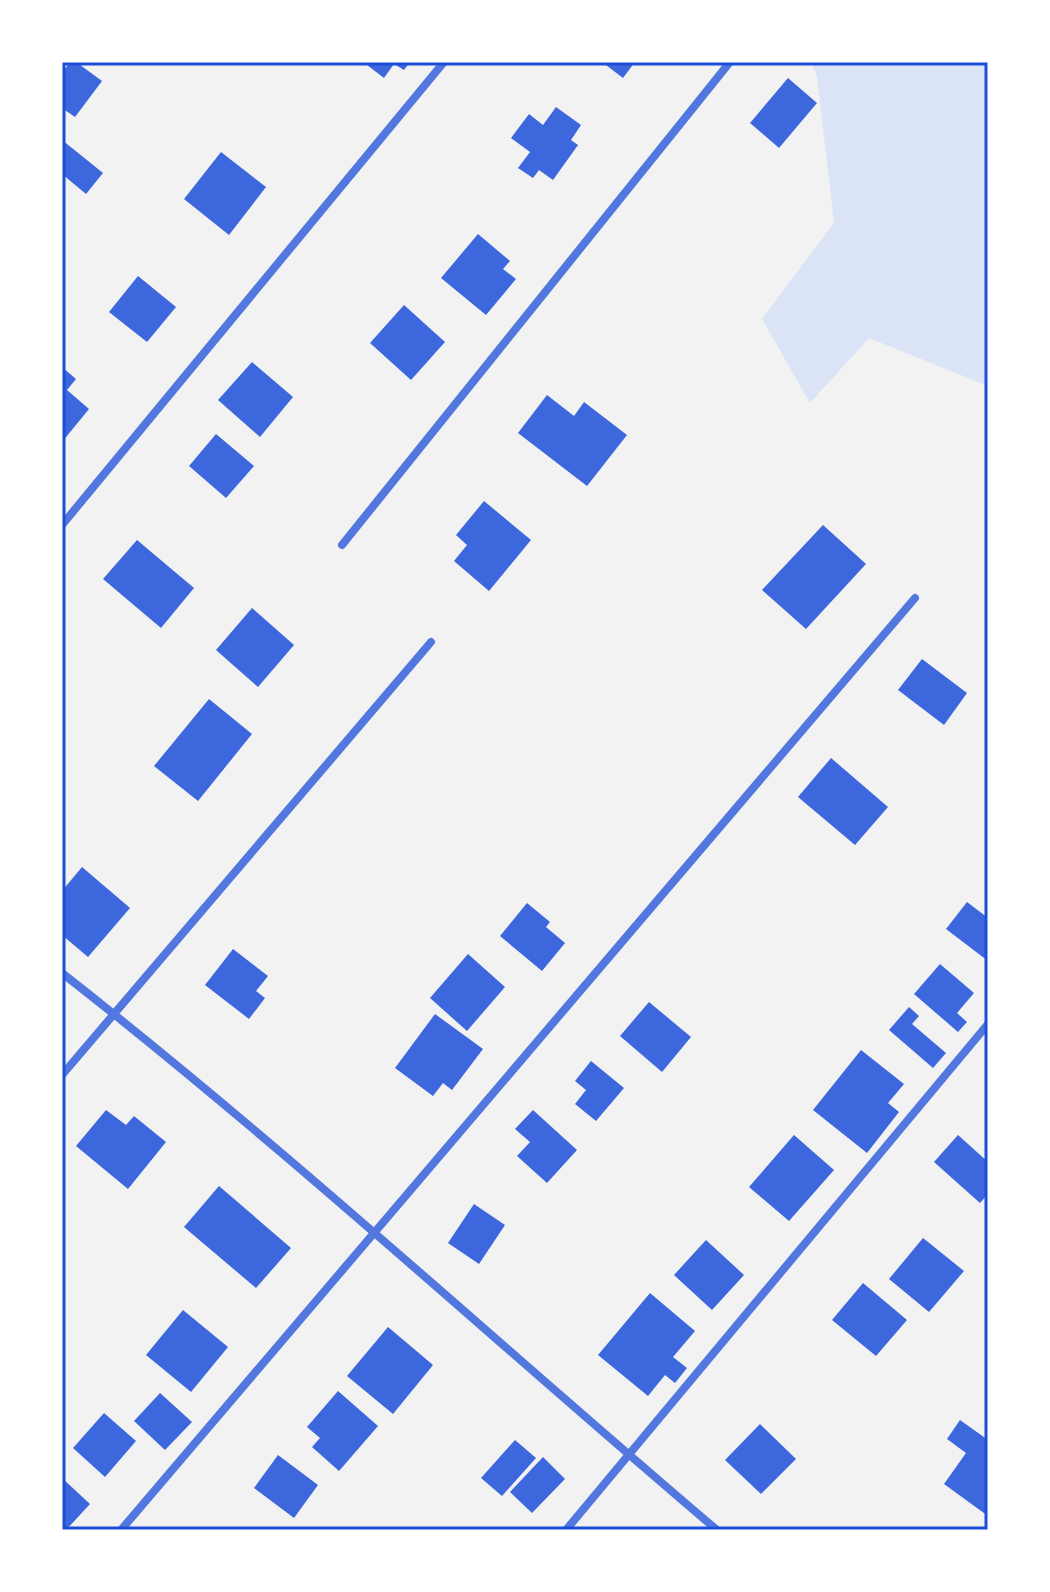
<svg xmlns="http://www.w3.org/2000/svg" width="1050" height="1592" font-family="Rubik,sans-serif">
  <rect width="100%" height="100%" fill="#f2f2f2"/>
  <!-- green -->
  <polygon fill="#dbe4f7" points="811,62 988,62 988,386 869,338 810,403 762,319 834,223 817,76"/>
  <!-- building -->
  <g fill="#3d67dc">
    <polygon points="70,62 76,62 102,81 75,117 62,108 62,73"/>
    <polygon points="363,62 410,62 404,70 394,64 384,78"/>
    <polygon points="602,62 635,62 623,78"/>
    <polygon points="788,78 817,103 779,148 750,123"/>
    <polygon points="556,107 581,125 571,140 578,145 553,180 539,170 533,178 518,168 530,152 511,138 529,114 543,125"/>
    <polygon points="62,140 103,173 86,194 62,174"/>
    <polygon points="221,152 266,187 229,235 184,199"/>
    <polygon points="478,234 510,261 503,269 516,279 486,315 441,278"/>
    <polygon points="138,276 176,307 147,342 109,312"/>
    <polygon points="404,305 445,342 411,380 370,343"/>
    <polygon points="252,362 293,397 260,437 218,400"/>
    <polygon points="62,367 76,379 67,390 89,409 62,442"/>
    <polygon points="547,395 574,416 584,402 627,435 587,486 518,433"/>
    <polygon points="216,434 254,466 226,498 189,466"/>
    <polygon points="484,501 531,540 489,591 454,561 467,545 456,535"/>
    <polygon points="823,525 866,564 806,629 762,590"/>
    <polygon points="137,540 194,588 161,628 103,579"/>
    <polygon points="252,608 294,645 258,687 216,650"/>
    <polygon points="922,659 967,693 944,725 898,690"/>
    <polygon points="209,699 252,734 198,801 154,766"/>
    <polygon points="831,758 888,807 855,845 798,797"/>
    <polygon points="82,867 130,908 88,957 62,935 62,891"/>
    <polygon points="967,902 988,918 988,961 946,929"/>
    <polygon points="527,903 550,922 546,927 565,943 542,971 500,936"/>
    <polygon points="233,949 268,976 256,991 265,998 249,1019 205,985"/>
    <polygon points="468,954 505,987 467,1031 430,998"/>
    <polygon points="940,964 974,993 957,1013 967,1022 958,1032 914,994"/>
    <polygon points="649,1002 691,1037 662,1072 620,1036"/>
    <polygon points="909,1007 919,1016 912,1024 946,1053 933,1068 889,1030"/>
    <polygon points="435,1014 483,1049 452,1090 443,1083 433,1096 395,1068"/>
    <polygon points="861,1050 904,1084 888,1103 899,1112 867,1153 813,1110"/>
    <polygon points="591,1061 624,1088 596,1121 575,1104 586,1090 575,1081"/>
    <polygon points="106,1110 126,1125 134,1116 166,1142 128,1189 76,1146"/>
    <polygon points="533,1110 577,1150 547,1183 517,1156 530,1142 515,1129"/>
    <polygon points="794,1135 834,1170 789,1221 749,1187"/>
    <polygon points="958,1135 988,1162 988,1194 980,1203 934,1162"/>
    <polygon points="219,1186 291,1248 256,1288 184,1227"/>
    <polygon points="474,1204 505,1225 479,1264 448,1243"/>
    <polygon points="923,1238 964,1271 929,1312 889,1279"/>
    <polygon points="706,1240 744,1275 712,1310 674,1275"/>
    <polygon points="863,1283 907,1320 876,1356 832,1320"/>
    <polygon points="650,1293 695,1331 673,1357 687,1368 675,1383 665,1375 648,1396 598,1355"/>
    <polygon points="183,1310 228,1347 191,1392 146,1355"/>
    <polygon points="388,1327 433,1365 393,1414 347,1376"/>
    <polygon points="338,1391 378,1426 339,1471 312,1447 320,1438 307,1427"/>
    <polygon points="160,1393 192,1422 165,1450 134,1421"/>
    <polygon points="104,1413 136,1441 105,1477 73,1448"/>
    <polygon points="960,1420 988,1440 988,1516 944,1484 966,1453 947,1439"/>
    <polygon points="760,1424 796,1459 761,1494 725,1460"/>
    <polygon points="515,1440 536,1458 502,1496 481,1478"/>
    <polygon points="278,1455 318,1485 294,1518 254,1488"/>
    <polygon points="543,1457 565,1479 532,1513 510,1492"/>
    <polygon points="62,1478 90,1504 66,1530 62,1530"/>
  </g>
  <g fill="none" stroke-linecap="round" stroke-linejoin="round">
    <!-- minor -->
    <g stroke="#5277de" stroke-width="8">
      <polyline points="62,525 444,62"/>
      <polyline points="342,545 730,62"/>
      <path d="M62,973c226,177 437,372 655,557"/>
      <polyline points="62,1075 431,642"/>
      <polyline points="121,1530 915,598"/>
      <polyline points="566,1530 988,1024"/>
    </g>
  </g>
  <!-- border -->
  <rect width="1050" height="1592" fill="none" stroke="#ffffff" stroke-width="128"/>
  <rect x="64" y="64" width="922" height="1464" fill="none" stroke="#1d4ed8" stroke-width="3"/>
</svg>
